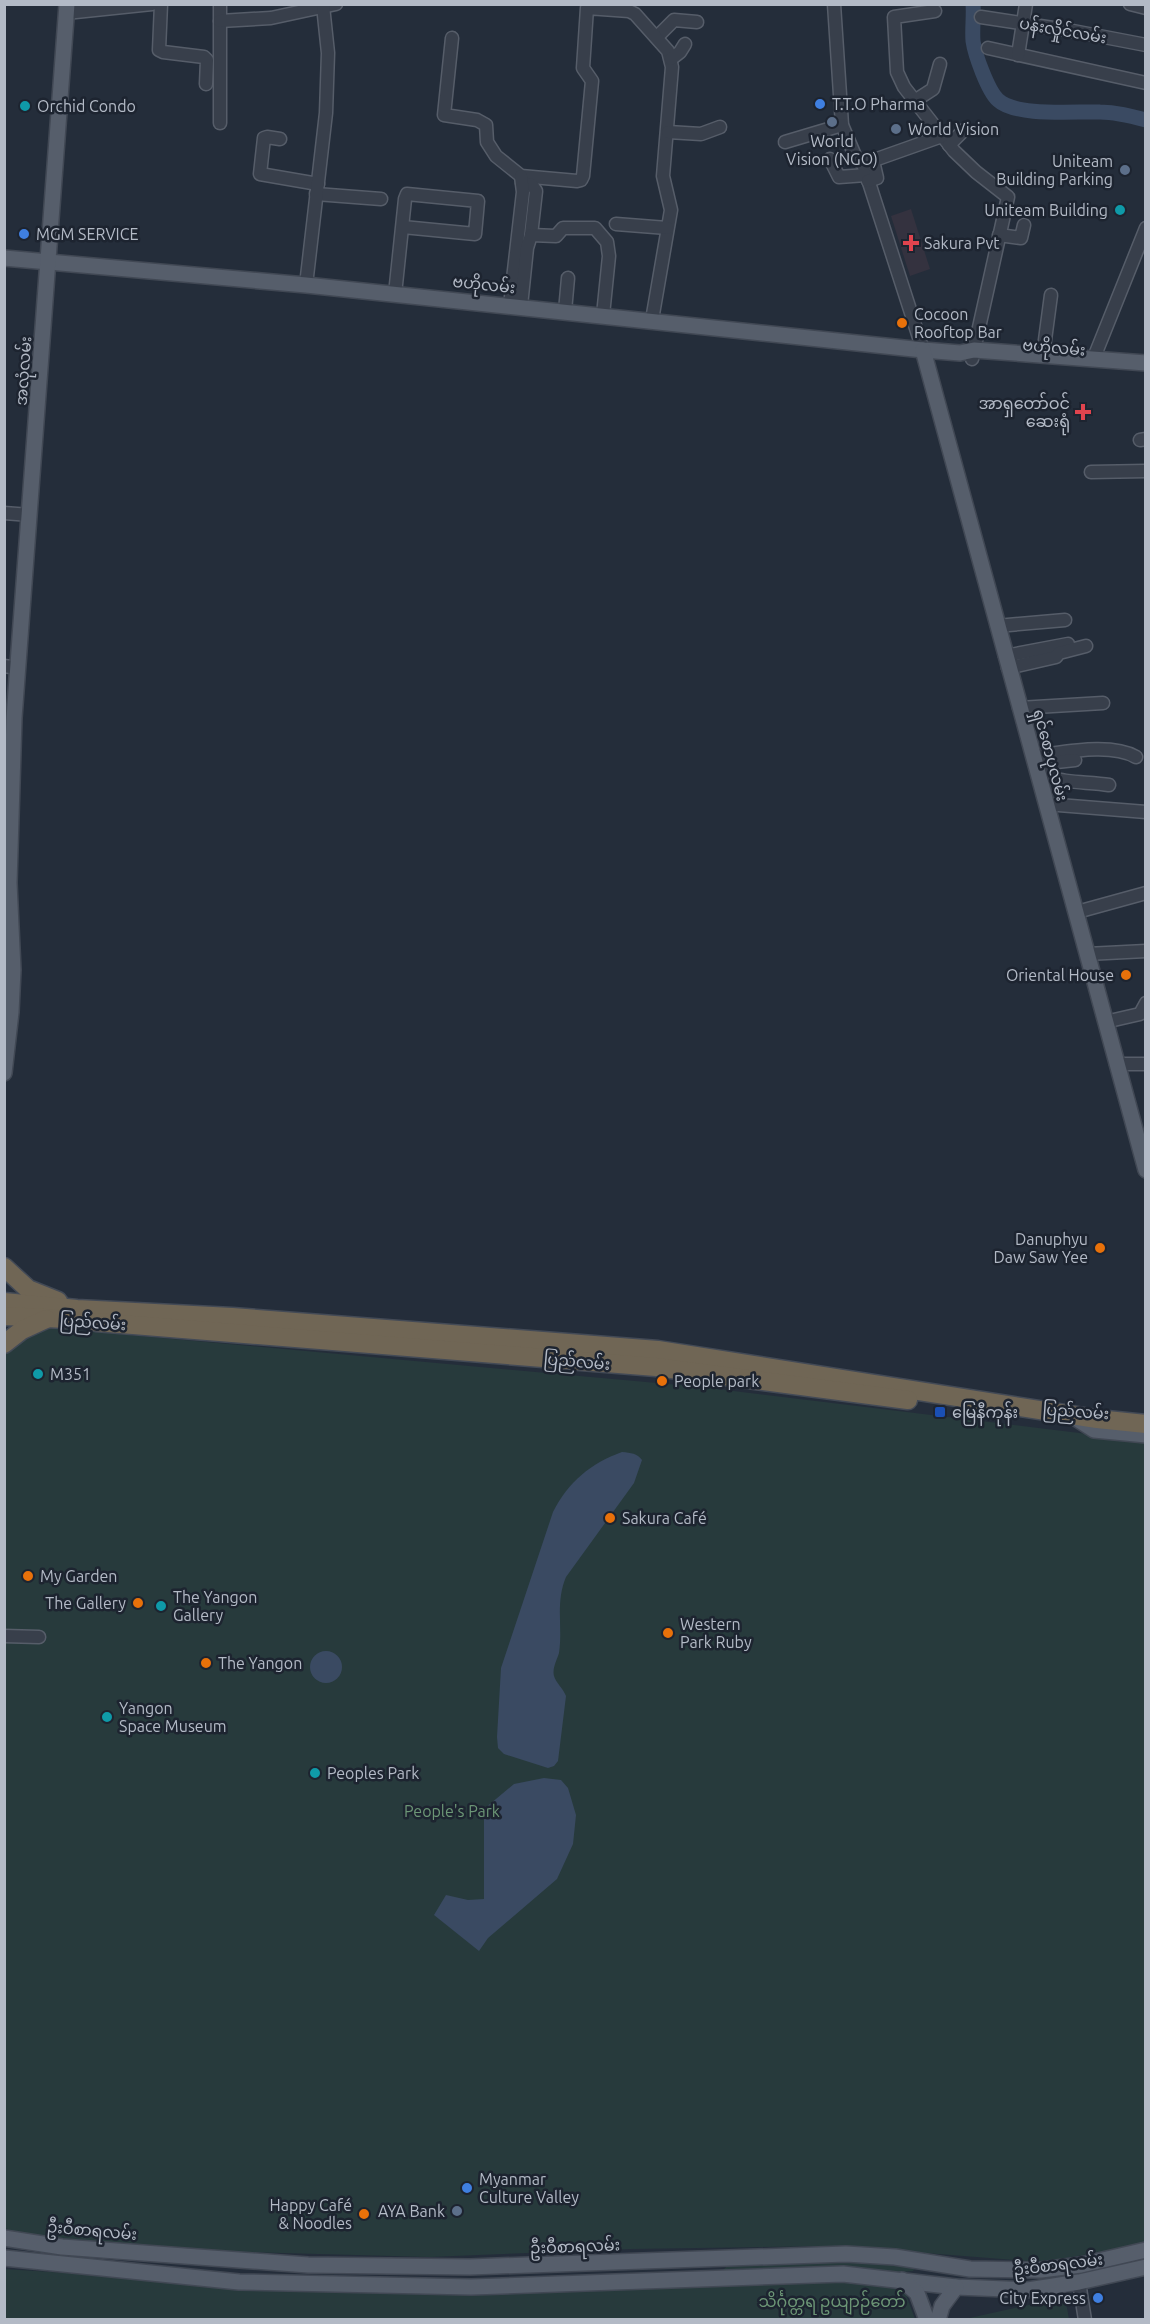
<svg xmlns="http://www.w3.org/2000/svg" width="1150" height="2324" font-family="Ubuntu,'Noto Sans Myanmar',sans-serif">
  <rect width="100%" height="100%" fill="#242d3a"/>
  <!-- medical -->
  <polygon fill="#34323f" points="911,209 930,269 910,276 891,216"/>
  <!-- green -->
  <g fill="#273a3c">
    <polygon points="52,1328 701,1387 1145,1441 1145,2242 1130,2247 1042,2262 835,2246 631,2249 429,2257 240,2252 20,2235 5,2228 4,1354 18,1339"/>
    <polygon points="797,2260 912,2264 916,2267 913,2271 902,2272 798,2271 729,2274 723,2270 729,2264"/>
    <polygon points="4,2269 226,2283 534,2292 679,2288 818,2280 878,2284 905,2292 915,2319 5,2319"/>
    <polygon points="1065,2297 1069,2319 965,2319"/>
  </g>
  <!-- water -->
  <g fill="#3a4a62">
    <path d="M622,1452c9,1 15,1 20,8l-8,23 -68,94c-11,26 -3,50 -7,76 -2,7 -7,15 -5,23 2,7 9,12 12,20l-8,65 -4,5 -6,2 -44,-14 -6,-6 -1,-11 4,-69 52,-156c15,-30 38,-49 69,-60z"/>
    <circle cx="326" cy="1667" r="16"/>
    <polygon points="544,1778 561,1780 568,1788 576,1815 573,1844 557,1879 488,1938 479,1951 434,1915 446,1895 468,1900 484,1899 484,1809 514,1784"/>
  </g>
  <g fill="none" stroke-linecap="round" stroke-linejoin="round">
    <!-- river -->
    <path stroke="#3a4a62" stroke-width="15" d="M973,4c1,12 -1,25 0,37 2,14 15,50 25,59 18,17 78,11 102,12 16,0 31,4 46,8"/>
    <defs>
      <g id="minor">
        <polyline points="161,4 159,50 163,52 204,57 207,60 206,84"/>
        <polyline points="220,4 220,123"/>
        <polyline points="834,4 842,125 856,158 863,164 923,350"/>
        <polyline points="1130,4 1146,8"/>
        <polyline points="935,11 894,17 897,72 904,87 954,151 976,172 1008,197 972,359"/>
        <polyline points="66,13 152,4"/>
        <polyline points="981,17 1073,31 1146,45"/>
        <polyline points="220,21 271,18 336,4"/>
        <polyline points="657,37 674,20 697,22"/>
        <polyline points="452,38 444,115 477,120 486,125 487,142 496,156 521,176 577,181 581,180 583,176 592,81 583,68 587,8 629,11 635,14 668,51 672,67 663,176 671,210 652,320"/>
        <polyline points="988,48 1146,83"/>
        <polyline points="1018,55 1026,4"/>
        <polyline points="671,59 680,52 685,44"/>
        <polyline points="916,100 933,89 940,64"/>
        <polyline points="668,132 701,134 720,127"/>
        <polyline points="280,139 267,137 264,138 260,174 318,184"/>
        <polyline points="785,142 842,125"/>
        <polyline points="949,145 964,130"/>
        <polyline points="830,159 839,177 866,175"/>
        <polyline points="863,164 942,136"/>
        <polyline points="868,181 877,178 873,161"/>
        <polyline points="522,183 532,185 536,191 531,235"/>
        <polyline points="316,194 381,199"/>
        <polyline points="616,224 667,228"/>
        <polyline points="999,235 1021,238 1024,225"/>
        <polyline points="306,285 326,113 328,53 323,6"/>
        <polyline points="395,294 405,199 407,194 478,201 475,234 403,227"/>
        <polyline points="510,305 523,192 521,176"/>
        <polyline points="521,306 527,248 531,235 556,236 563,228 595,228 607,242 609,256 603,315"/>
        <polyline points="565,311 568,278"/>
        <polyline points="1043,355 1051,295"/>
        <polyline points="1093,360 1146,228"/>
        <polyline points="1140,440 1146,439"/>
        <polyline points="1091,472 1146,471"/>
        <polyline points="4,513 30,515"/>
        <polyline points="997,626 1065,620"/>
        <polyline points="1005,656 1068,644"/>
        <polyline points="4,666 18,668"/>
        <polyline points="1008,668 1056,657 1059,653 1086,646"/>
        <polyline points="1019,708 1103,703"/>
        <path d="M1033,756c29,-3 77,-14 103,1"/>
        <polyline points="1047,763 1075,760"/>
        <path d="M1036,766l11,-3 6,15c14,5 39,4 56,7"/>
        <polyline points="1046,804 1146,812"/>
        <polyline points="1077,912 1146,893"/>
        <polyline points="1087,954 1146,951"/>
        <polyline points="1105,1022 1140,1014 1146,1003"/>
        <polyline points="1116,1064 1146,1064"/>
        <polyline points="4,1636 39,1637"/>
        <polyline points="1079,2282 1085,2320"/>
      </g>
      <g id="major">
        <polyline points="4,258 306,285 923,350 960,353 974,350 1146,363"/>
        <polyline points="923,350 1146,1170"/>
        <polyline points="4,1073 11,1012 13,970 9,883 14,718 67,4"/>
        <polyline points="1077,1419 1094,1430 1146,1435"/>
        <polyline points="4,2238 62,2247 308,2265 470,2267 846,2254 895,2257 970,2269 1041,2270 1081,2265 1146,2250"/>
        <polyline points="4,2258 239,2282 471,2287 843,2274 956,2287 1028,2290 1079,2282 1146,2267"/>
        <polyline points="902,2280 917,2293 927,2320"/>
        <polyline points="938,2320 942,2306 956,2287"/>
      </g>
      <g id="highway">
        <polyline points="4,1267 28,1289 58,1301"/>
        <polyline points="4,1302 77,1309 232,1317 658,1350 1097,1419 1146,1424"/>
        <polyline points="4,1316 66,1319"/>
        <polyline points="96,1322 656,1367 908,1400"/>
        <polyline points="4,1344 22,1330 46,1319"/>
      </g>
    </defs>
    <!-- minor casing -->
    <use href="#minor" stroke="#565d69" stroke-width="15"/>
    <!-- major casing -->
    <use href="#major" stroke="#414854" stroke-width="18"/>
    <!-- highway casing -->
    <use href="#highway" stroke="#434a56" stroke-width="21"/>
    <!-- minor -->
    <use href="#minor" stroke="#383f4b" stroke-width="12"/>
    <!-- major -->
    <use href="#major" stroke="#565e6b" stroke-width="15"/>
    <!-- highway -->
    <use href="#highway" stroke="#706655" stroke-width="18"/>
  </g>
  <!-- markers -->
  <g fill="#3f7fe0" stroke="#1d2430" stroke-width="2">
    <circle cx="820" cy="104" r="6"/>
    <circle cx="24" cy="234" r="6"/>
    <circle cx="467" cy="2188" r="6"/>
    <circle cx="1098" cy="2298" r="6"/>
  </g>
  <g fill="#0f9aa8" stroke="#1d2430" stroke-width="2">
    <circle cx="25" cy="106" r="6"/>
    <circle cx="1120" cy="210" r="6"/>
    <circle cx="38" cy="1374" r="6"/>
    <circle cx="161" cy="1606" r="6"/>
    <circle cx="107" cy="1717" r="6"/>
    <circle cx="315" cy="1773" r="6"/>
  </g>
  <g fill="#5c6f8a" stroke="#1d2430" stroke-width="2">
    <circle cx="832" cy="122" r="6"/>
    <circle cx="896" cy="129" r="6"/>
    <circle cx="1125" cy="170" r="6"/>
    <circle cx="457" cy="2211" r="6"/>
  </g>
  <g fill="#e0444e" stroke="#1d2430" stroke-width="2">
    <path d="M908 234h6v6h6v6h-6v6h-6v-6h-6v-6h6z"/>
    <path d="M1080 403h6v6h6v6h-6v6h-6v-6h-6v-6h6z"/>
  </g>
  <g fill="#e8710a" stroke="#1d2430" stroke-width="2">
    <circle cx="902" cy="323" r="6"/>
    <circle cx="1126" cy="975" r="6"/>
    <circle cx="1100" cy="1248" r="6"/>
    <circle cx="662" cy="1381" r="6"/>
    <circle cx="610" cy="1518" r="6"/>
    <circle cx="28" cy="1576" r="6"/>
    <circle cx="138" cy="1603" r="6"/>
    <circle cx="668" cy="1633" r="6"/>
    <circle cx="206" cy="1663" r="6"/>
    <circle cx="364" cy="2214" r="6"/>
  </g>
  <rect fill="#1a4fb4" stroke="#1d2430" stroke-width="2" x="934" y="1406" width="12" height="12" rx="3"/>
  <g text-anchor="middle" stroke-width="5" stroke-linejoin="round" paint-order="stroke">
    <!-- street labels -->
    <g font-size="16" fill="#b3bac6" stroke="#1d2430">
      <text transform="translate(1063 30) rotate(10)" y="6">ပန်းလှိုင်လမ်း</text>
      <text transform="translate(484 284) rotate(6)" y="6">ဗဟိုလမ်း</text>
      <text transform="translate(1054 347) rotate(5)" y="6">ဗဟိုလမ်း</text>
      <text transform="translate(23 371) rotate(-86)" y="6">အလုံလမ်း</text>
      <text transform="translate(1051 755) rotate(75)" y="6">ရှင်စောပုလမ်း</text>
      <text transform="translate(93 1322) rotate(4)" y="6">ပြည်လမ်း</text>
      <text transform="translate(577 1361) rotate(5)" y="6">ပြည်လမ်း</text>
      <text transform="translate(1076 1411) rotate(4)" y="6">ပြည်လမ်း</text>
      <text transform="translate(92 2230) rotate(5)" y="6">ဦးဝီစာရလမ်း</text>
      <text transform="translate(575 2246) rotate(-2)" y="6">ဦးဝီစာရလမ်း</text>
      <text transform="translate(1058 2264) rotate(-7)" y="6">ဦးဝီစာရလမ်း</text>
    </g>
    <!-- poi labels -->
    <g font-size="16" fill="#b3bac6" stroke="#1d2430" text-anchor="start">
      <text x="832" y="110">T.T.O Pharma</text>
      <text x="37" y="112">Orchid Condo</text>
      <text x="908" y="135">World Vision</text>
      <text x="832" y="147" text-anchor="middle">World<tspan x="832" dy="18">Vision (NGO)</tspan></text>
      <text x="1113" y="167" text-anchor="end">Uniteam<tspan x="1113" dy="18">Building Parking</tspan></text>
      <text x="1108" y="216" text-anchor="end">Uniteam Building</text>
      <text x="36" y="240">MGM SERVICE</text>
      <text x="924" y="249">Sakura Pvt</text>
      <text x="914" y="320">Cocoon<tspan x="914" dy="18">Rooftop Bar</tspan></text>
      <text x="1070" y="409" text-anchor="end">အာရှတော်ဝင်<tspan x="1070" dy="18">ဆေးရုံ</tspan></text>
      <text x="1114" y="981" text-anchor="end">Oriental House</text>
      <text x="1088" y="1245" text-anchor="end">Danuphyu<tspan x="1088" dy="18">Daw Saw Yee</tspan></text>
      <text x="50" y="1380">M351</text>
      <text x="674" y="1387">People park</text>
      <text x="952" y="1418">မြေနီကုန်း</text>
      <text x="622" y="1524">Sakura Café</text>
      <text x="40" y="1582">My Garden</text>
      <text x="173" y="1603">The Yangon<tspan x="173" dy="18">Gallery</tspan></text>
      <text x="126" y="1609" text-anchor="end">The Gallery</text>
      <text x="680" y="1630">Western<tspan x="680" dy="18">Park Ruby</tspan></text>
      <text x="218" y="1669">The Yangon</text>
      <text x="119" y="1714">Yangon<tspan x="119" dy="18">Space Museum</tspan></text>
      <text x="327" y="1779">Peoples Park</text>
      <text x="479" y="2185">Myanmar<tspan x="479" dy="18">Culture Valley</tspan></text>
      <text x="352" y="2211" text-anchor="end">Happy Café<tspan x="352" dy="18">&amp; Noodles</tspan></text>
      <text x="445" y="2217" text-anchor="end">AYA Bank</text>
      <text x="1086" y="2304" text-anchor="end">City Express</text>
    </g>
    <!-- park labels -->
    <g font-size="16" fill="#6c9676" stroke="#1d2430">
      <text x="452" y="1817">People's Park</text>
      <text x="832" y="2307">သိင်္ဂုတ္တရ ဥယျာဉ်တော်</text>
    </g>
  </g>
  <!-- border -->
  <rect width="1150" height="2324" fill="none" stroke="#b3bac6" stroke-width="12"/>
</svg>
